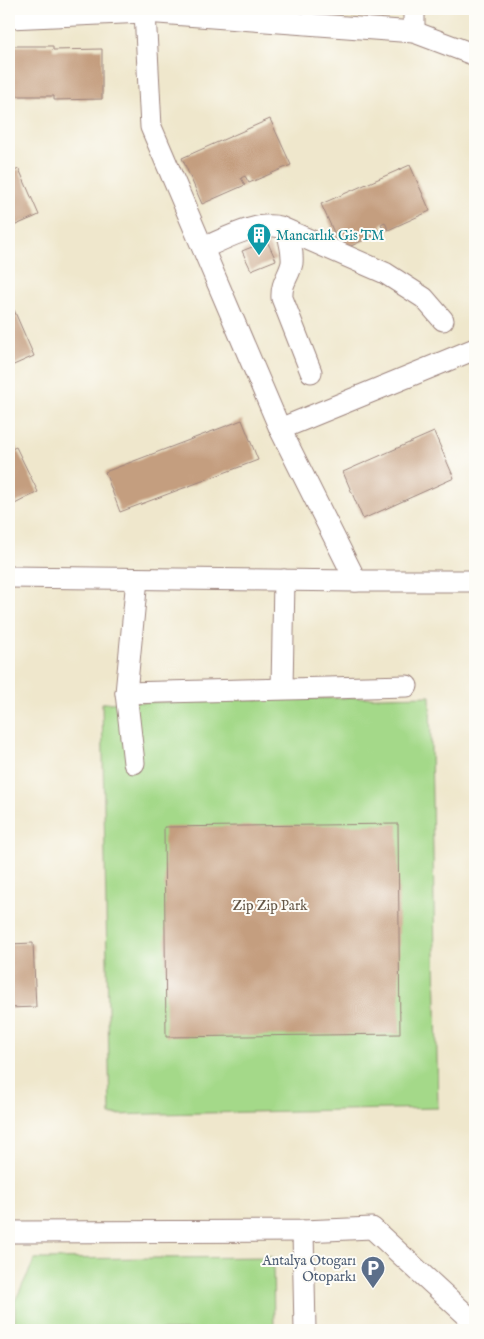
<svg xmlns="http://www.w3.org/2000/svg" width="484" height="1339" font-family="'IM FELL English',serif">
  <rect width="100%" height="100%" fill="#fdfcf7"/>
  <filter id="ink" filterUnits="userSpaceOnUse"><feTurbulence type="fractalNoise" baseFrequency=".02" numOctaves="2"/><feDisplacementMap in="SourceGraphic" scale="10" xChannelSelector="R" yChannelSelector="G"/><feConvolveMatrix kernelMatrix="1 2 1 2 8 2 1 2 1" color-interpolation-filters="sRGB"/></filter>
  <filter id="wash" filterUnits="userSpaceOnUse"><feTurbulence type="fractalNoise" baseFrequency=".0096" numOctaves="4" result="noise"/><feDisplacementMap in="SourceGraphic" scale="20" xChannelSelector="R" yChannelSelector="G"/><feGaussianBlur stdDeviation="1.12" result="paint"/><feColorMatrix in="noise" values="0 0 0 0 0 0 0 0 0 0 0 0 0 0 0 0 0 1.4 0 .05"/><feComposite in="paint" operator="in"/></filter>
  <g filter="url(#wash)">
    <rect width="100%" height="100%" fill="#efe7cc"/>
    <!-- green -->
    <g fill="#a4d989" stroke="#777c5a">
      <polygon points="430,696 438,1108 110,1115 102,703"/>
      <polygon points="273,1257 274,1330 15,1330 15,1301 35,1259"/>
    </g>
    <g id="blocks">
      <!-- building -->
      <g fill="#c49e7f">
        <polygon points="9,46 53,46 53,50 102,49 102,99 54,100 54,96 9,96"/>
        <polygon points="270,119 291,165 249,183 245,176 241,178 245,185 202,204 182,158"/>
        <polygon points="410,165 430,211 388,230 385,222 381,224 384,231 342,250 321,204"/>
        <polygon points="19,169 39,215 9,228 9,173"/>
        <polygon points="267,241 276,260 251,270 242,251"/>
        <polygon points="14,310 34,356 9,367 9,313"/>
        <polygon points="242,420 258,460 120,512 105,472"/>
        <polygon points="434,432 454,478 363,519 343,472"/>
        <polygon points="16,447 38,492 9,507 9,450"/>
        <polygon points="398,824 400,1034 166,1037 164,827"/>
        <polygon points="33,943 36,1007 9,1008 9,944"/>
      </g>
    </g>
  </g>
  <g filter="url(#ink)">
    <use href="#blocks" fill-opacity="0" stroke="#9c837c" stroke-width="1"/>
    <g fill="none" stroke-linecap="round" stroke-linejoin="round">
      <defs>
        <g id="minor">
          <polyline points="414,9 414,32"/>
          <polyline points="145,12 151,127 280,429 356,581"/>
          <polyline points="9,18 145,12 414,32 475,55"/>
          <path d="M287,231c3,11 6,21 5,32 -3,14 -11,19 -10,35l29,74"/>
          <path d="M203,248c22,-9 53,-27 77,-21l105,46 39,25 19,22"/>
          <polyline points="280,429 475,349"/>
          <polyline points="9,577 356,581 475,581"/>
          <polyline points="282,688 284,580"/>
          <polyline points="126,693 407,686"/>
          <polyline points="134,763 126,693 137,579"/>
          <polyline points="303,1231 305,1330"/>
          <polyline points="9,1232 303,1231 372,1228 475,1323"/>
        </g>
      </defs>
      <!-- minor casing -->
      <use href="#minor" stroke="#9c837c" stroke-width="23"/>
      <!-- minor -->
      <use href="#minor" stroke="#fff" stroke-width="21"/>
    </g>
  </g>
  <!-- icons -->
  <defs>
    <symbol id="building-pin" viewBox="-11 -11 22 30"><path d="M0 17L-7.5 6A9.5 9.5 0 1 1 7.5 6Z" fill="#0f9aa8" stroke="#fdfcf7"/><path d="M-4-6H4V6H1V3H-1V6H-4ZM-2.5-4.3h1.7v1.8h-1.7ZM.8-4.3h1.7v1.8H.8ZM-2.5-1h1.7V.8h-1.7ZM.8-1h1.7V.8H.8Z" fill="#fff"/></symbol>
    <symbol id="parking-pin" viewBox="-11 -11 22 30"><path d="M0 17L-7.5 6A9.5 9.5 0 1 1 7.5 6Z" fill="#5c6f8a" stroke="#fdfcf7"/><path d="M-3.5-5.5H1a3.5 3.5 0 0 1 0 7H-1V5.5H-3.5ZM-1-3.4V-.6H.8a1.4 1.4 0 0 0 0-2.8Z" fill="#fff"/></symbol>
  </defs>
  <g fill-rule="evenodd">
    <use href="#building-pin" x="245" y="221" width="28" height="38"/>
    <use href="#parking-pin" x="359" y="1254" width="28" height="38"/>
  </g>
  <g text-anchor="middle" stroke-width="4" stroke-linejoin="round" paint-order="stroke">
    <!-- culture labels -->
    <g font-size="14" fill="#0d838f" stroke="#fdfcf7" text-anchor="start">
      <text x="276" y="240">Mancarlık Gis TM</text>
    </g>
    <!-- park labels -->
    <g font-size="14" fill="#655747" stroke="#fdfcf7">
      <text x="270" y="910">Zip Zip Park</text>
    </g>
    <!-- service labels -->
    <g font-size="14" fill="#4e5e75" stroke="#fdfcf7" text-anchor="end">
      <text x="356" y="1265">Antalya Otogarı<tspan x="356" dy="16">Otoparkı</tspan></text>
    </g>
  </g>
  <!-- margin -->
  <rect width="484" height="1339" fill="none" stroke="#fdfcf7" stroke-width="30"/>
</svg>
